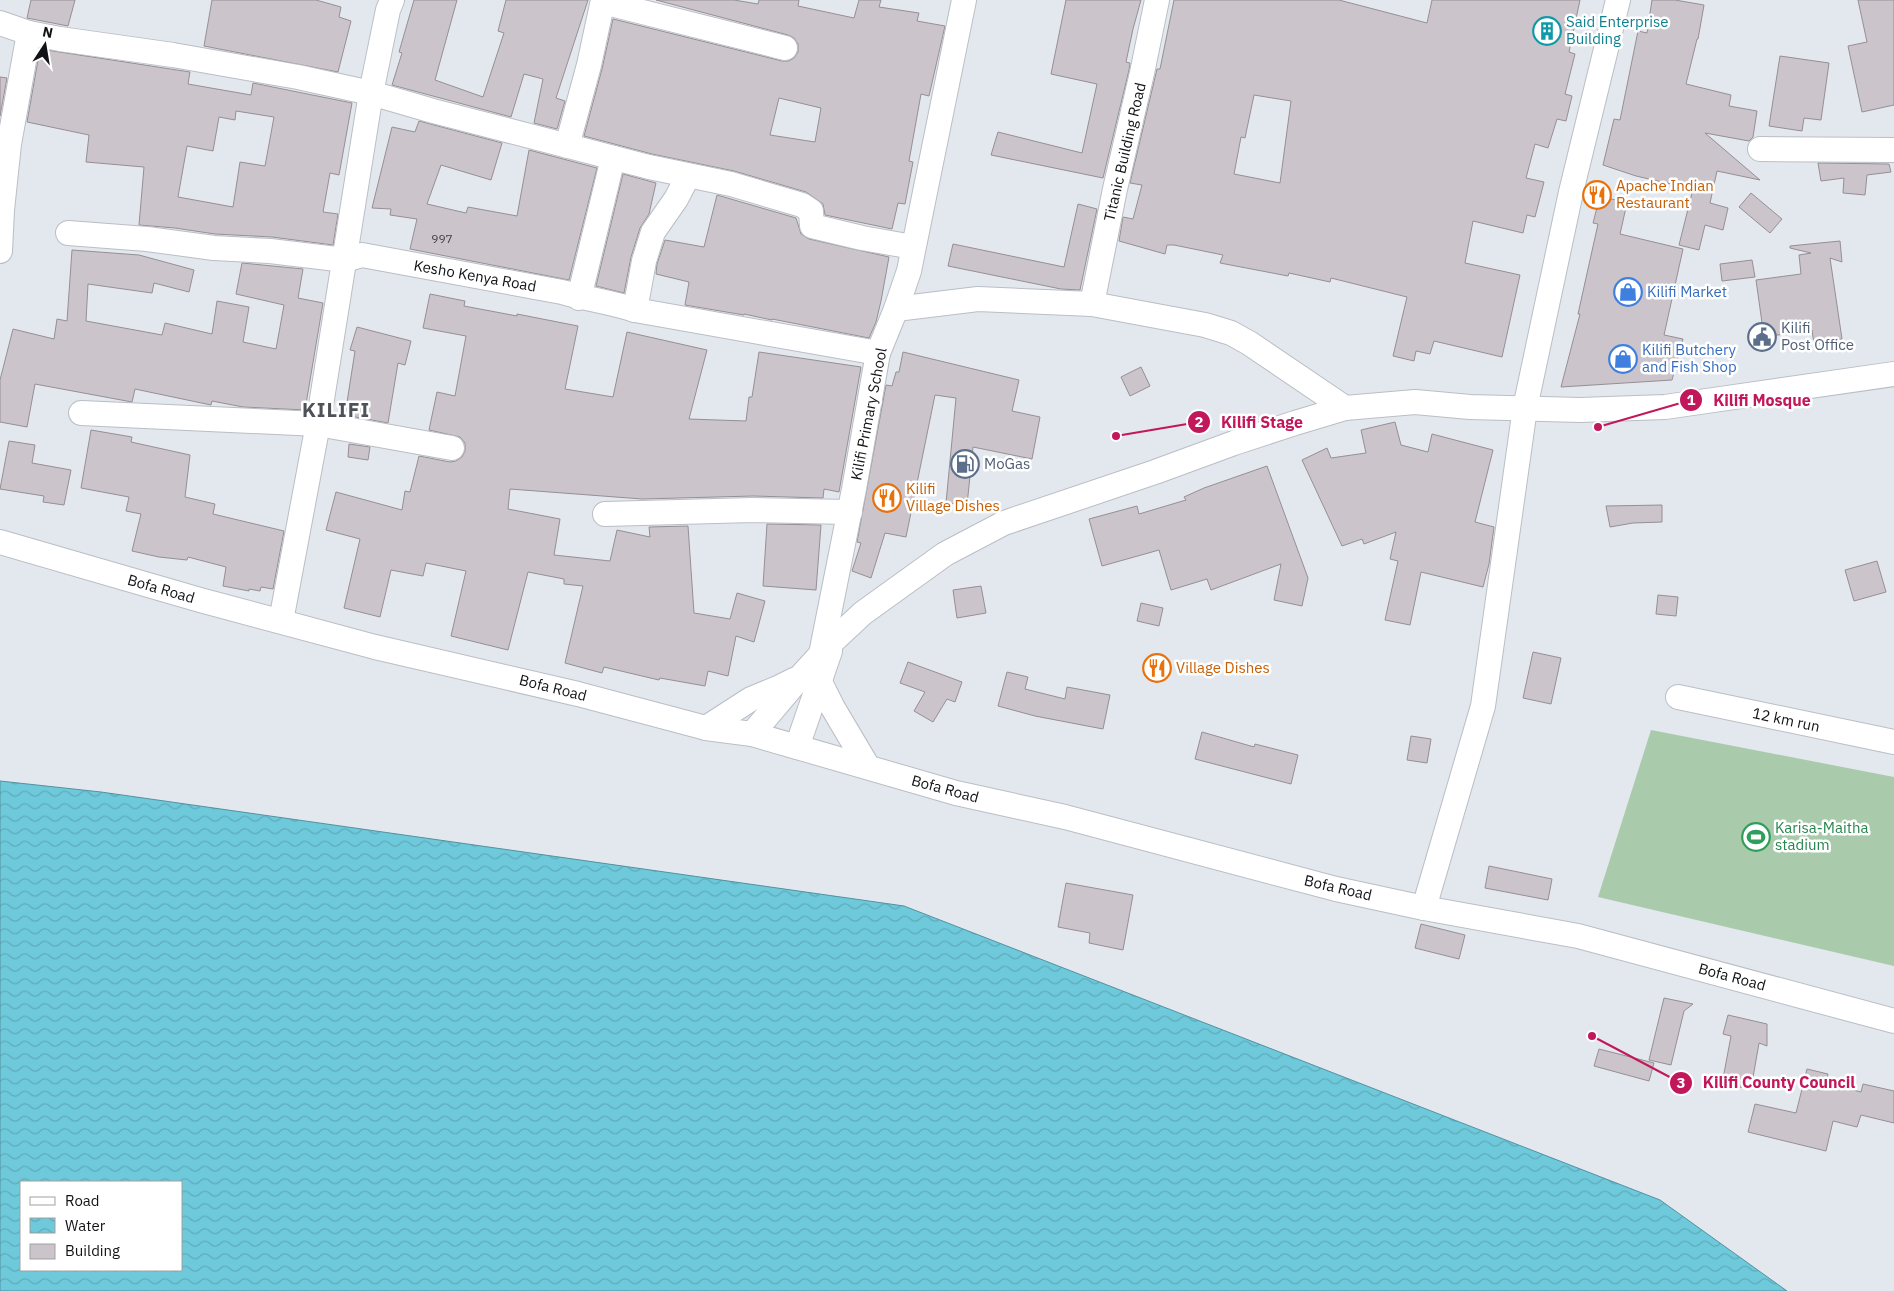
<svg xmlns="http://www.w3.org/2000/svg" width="1894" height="1291" font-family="'IBM Plex Sans',sans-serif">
  <defs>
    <pattern id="water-waves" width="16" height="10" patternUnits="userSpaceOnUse" patternTransform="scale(1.25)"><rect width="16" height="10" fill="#6ec9db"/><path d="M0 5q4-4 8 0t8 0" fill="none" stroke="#5eacbb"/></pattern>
  </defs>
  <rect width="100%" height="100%" fill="#e3e7ee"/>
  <!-- pitch -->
  <polygon fill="#a9cbab" points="1651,730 1894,777 1894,966 1598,897"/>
  <!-- water -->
  <path fill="url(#water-waves)" stroke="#5292a0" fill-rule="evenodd" d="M0,781l101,11 803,114 756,294 127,91h-1787zM21,1182h160v88h-160z"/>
  <!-- building -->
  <g fill="#cbc4ca" stroke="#968f95" fill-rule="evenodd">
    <polygon points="31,0 75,0 68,26 27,18"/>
    <polygon points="212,0 316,0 341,7 339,17 351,21 338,72 204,46"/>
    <polygon points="414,0 457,0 435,80 483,97 504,33 498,31 506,0 588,0 556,98 565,101 557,129 534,123 543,79 524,74 511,117 392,85 402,53 399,52"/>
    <path d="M656,0h78l24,4 1,-4h40l-1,6 56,12 5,-18h22l-2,7 40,6 -2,8 28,5 -16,70 -8,-2 -12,67 4,1 -8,42 -7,-1 -6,26 -67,-14 -2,-11 -17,-12 -72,-21 -82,-17 -68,-18 18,-67 11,-50 169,42h7l5,-3 4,-6v-8l-4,-6 -6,-3zM779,98l42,10 -6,34 -45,-7z"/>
    <polygon points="1066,0 1141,0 1133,29 1126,62 1130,63 1129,70 1103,178 991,155 998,132 1082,153 1097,84 1051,74"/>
    <path d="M1174,0h165l88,23 5,-23h148l-11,52 6,2 -10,40 7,2 -6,25 -9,-2 -9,29 -13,-4 -9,34 18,4 -9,35 -8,-2 -4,18 -50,-12 -8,42 55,12 -18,82 -68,-16 -4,13 -14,-3 -2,10 -21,-5 14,-59 -76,-19 -1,4 -41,-9 -1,3 -68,-13 3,-8 -49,-10h-7l-2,9 -46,-13 4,-24 10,2 9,-34 -12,-2 27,-114h3zM1254,95l37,6 -11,82 -46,-9 7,-37 4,1z"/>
    <polygon points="1652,0 1675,0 1704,5 1698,39 1697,39 1686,84 1731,95 1729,106 1757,111 1753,137 1749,141 1705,133 1760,180 1717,171 1710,203 1728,208 1723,230 1705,225 1699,250 1679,245 1693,189 1636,176 1603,165 1614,119 1620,120 1638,31 1647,33"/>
    <polygon points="1858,0 1894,0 1894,105 1862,112 1848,46 1867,42"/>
    <path d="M40,49l150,23 -2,12 63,11 2,-12 99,20 -13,72 -9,-2 -7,39 15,2 -5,31 -61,-8 -57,-3 -40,-6 -36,-3 5,-58 -58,-5 3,-27 -62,-13zM236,111l38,6 -9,49 -25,-4 -7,45 -55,-10 9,-51 26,5 6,-34 16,3z"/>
    <polygon points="1780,56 1829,63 1821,120 1804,118 1802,131 1769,126"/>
    <polygon points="0,77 7,78 0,116"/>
    <polygon points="419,121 502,143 491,180 441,165 427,204 466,213 468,207 517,216 529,150 597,168 569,280 410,249 417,219 390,215 391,209 372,208 392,127 415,132"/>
    <polygon points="1818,163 1889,164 1891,172 1867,175 1865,195 1843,193 1844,178 1821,181"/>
    <polygon points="623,174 656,183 649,214 640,228 631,257 624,293 596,286"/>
    <polygon points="1751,193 1782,219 1770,233 1739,207"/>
    <polygon points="717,195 796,218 801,234 809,239 889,257 881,301 876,322 869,338 772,319 772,320 744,314 744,315 685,305 689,282 656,274 657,264 665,240 704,247"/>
    <polygon points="1600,196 1627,203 1620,234 1683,249 1664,335 1683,339 1672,380 1561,387 1580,314 1578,314 1598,224 1593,223"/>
    <polygon points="1078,204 1097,209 1080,290 1061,289 948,266 953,244 1064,267"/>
    <polygon points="1840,241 1842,262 1830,258 1842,339 1814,344 1812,330 1764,337 1756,280 1801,274 1799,255 1811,253 1790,248 1790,246"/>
    <polygon points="72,250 139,255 194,270 189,292 154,283 152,293 88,284 86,321 162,335 165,323 212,334 217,301 249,307 243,342 276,349 284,305 236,294 242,263 303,269 298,298 323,303 305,410 243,407 212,401 211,405 135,389 132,402 35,384 27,427 0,422 0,380 13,329 54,339 57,319 67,321"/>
    <polygon points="1752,260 1755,277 1722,281 1720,264"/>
    <polygon points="430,294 465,301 464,306 517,316 517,314 578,326 565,389 613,397 627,332 707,350 689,419 746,421 749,397 752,397 759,352 861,367 839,492 824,489 823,498 753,496 642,499 510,489 508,509 560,519 554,555 610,561 617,530 650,537 649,527 688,526 694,613 730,619 737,593 765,601 754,642 736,636 728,676 708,671 705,686 660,678 659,680 604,667 602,673 565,663 583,586 564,584 564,579 528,572 508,650 451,636 466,571 426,563 423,576 391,570 380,617 344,608 360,539 326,530 336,492 402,510 405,491 410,492 419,456 450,462 456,461 462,457 465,451 465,443 460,437 429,430 437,392 455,396 466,336 423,328"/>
    <polygon points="357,327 411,341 405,365 398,363 388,423 345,415 355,351 350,350"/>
    <polygon points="903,352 1019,380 1012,411 1040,417 1032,459 973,447 967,505 946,503 956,398 935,395 906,537 885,533 871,578 852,571 861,543 857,542 886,385 892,386 896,372 899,372"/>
    <polygon points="1141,367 1150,386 1130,396 1121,377"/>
    <polygon points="1395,422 1401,445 1428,452 1432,434 1493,450 1475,522 1494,527 1489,564 1483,587 1421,572 1410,625 1385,620 1398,561 1390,559 1396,532 1364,544 1362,539 1342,546 1302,460 1327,448 1331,458 1366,453 1361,430"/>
    <polygon points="91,430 132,437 131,442 190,455 185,497 215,504 213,514 284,531 273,589 261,587 260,591 249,589 249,591 223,586 226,567 188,557 187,560 159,557 132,551 141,514 126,511 129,497 81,488"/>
    <polygon points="9,441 35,445 32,463 71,470 64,505 43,502 44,496 0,489"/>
    <polygon points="349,444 370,447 368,460 348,457"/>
    <polygon points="1267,466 1308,578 1302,606 1274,600 1281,564 1211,590 1207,579 1171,590 1159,550 1102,566 1089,519 1137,506 1139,514 1186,500 1184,497 1204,488"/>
    <polygon points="1662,505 1662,522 1633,523 1610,527 1606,506"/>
    <polygon points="767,524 821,525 816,590 763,586"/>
    <polygon points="1877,561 1886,592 1854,601 1845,570"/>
    <polygon points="981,586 986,613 957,618 953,590"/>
    <polygon points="1658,595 1678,597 1676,616 1656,614"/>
    <polygon points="1141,603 1163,608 1159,626 1137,621"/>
    <polygon points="1533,652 1561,658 1551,704 1523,698"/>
    <polygon points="908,662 962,682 955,702 947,699 933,722 914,711 925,692 900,683"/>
    <polygon points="1007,672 1028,677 1025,689 1065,699 1067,687 1110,695 1103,729 1035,716 998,706"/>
    <polygon points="1202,732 1254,747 1255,744 1298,755 1291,784 1195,759"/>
    <polygon points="1411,736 1431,739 1427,763 1407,760"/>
    <polygon points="1489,866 1552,879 1548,900 1485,888"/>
    <polygon points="1066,883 1133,895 1123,950 1089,943 1090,933 1058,927"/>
    <polygon points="1421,924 1465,935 1459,959 1415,948"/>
    <polygon points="1664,998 1693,1004 1684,1011 1671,1065 1649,1060"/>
    <polygon points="1728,1015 1767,1024 1767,1046 1759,1043 1751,1089 1722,1084 1731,1036 1723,1034"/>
    <polygon points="1599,1049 1654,1063 1649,1081 1594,1066"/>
    <polygon points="1807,1069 1828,1074 1826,1083 1861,1092 1863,1084 1894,1091 1894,1123 1861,1115 1857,1127 1833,1121 1826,1151 1748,1132 1755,1104 1796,1113"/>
  </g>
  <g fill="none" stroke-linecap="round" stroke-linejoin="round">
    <defs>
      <g id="minor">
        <polyline points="603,2 785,48"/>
        <polyline points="0,23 29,33 60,39 173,55 298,77 371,93 433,111 649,167 731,184 802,205 811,211 812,226 862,238 913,247"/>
        <polyline points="567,146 589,65 603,0"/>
        <polyline points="1760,149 1894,150"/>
        <path d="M68,233l79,6 67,9 56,3 75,9 17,-5 200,37c24,7 49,10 73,18l243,43"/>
        <polyline points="0,251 2,210 9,144 29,33"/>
        <polyline points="579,298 613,158"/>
        <polyline points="1092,304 1115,189 1142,73 1157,0"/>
        <polyline points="896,309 978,299 1092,304 1205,325 1231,333 1249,343 1345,408"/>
        <polyline points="635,310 644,261 653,232 676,199 688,176"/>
        <polyline points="81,413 318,424 452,448"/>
        <polyline points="605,514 753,510 850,512"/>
        <polyline points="0,542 200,600 375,647 578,694 706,728 752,734 956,793 1065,817 1336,889 1424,908 1578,936 1894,1021"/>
        <polyline points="281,621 318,424 371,93 388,10 392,0"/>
        <polyline points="821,654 854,489 878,353 896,309 909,271 964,0"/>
        <polyline points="819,680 833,708 868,767"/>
        <polyline points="1678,697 1894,742"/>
        <polyline points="706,728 751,699 780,687 794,680"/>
        <polyline points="752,734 801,676 834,640 863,613 945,554 1004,523 1155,472 1234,443 1295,423 1345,408 1415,402 1470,407 1580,410 1665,407 1894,374"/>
        <polyline points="797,747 830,651"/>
        <polyline points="1424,908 1483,706 1525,408 1571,192 1618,0"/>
      </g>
    </defs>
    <!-- minor casing -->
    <use href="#minor" stroke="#babec5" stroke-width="26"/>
    <!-- minor -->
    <use href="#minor" stroke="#fff" stroke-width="24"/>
  </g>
  <!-- icons -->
  <defs>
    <symbol id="building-ring" viewBox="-11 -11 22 22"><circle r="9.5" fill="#fff" stroke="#0f9aa8" stroke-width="1.5"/><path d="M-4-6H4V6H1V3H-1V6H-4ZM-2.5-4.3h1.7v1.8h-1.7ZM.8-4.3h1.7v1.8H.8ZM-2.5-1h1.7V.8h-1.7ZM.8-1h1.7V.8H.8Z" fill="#0f9aa8"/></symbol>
    <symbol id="restaurant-ring" viewBox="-11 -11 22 22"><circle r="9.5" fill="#fff" stroke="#e8710a" stroke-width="1.5"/><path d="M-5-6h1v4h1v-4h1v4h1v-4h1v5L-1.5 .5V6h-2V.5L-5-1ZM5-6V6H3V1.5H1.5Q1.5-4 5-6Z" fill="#e8710a"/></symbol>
    <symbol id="shop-ring" viewBox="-11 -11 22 22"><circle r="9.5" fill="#fff" stroke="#3f7fe0" stroke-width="1.5"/><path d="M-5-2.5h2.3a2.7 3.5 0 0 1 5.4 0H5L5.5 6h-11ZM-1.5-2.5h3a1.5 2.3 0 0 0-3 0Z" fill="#3f7fe0"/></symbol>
    <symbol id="civic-ring" viewBox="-11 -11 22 22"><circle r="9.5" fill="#fff" stroke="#5c6f8a" stroke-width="1.5"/><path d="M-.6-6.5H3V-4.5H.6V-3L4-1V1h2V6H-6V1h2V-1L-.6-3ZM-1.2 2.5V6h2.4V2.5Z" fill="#5c6f8a"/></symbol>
    <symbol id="fuel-ring" viewBox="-11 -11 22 22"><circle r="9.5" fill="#fff" stroke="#5c6f8a" stroke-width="1.5"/><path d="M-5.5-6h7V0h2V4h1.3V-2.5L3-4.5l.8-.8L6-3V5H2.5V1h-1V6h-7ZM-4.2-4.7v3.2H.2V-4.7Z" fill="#5c6f8a"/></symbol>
    <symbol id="stadium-ring" viewBox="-11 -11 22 22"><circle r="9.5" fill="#fff" stroke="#2e9e5b" stroke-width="1.5"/><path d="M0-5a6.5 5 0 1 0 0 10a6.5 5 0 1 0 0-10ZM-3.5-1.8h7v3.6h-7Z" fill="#2e9e5b"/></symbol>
  </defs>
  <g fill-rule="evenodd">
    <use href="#building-ring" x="1531" y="15" width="32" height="32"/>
    <use href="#restaurant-ring" x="1581" y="179" width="32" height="32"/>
    <use href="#shop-ring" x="1612" y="276" width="32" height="32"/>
    <use href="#civic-ring" x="1746" y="321" width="32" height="32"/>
    <use href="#shop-ring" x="1607" y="343" width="32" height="32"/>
    <use href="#fuel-ring" x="949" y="448" width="32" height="32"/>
    <use href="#restaurant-ring" x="871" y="482" width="32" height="32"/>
    <use href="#restaurant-ring" x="1141" y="652" width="32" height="32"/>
    <use href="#stadium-ring" x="1740" y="821" width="32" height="32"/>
  </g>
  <g text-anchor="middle" stroke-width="5" stroke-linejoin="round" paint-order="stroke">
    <!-- number labels -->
    <g font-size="12" fill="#403f43">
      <text x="442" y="243">997</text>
    </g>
    <!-- culture labels -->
    <g font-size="15" fill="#0d838f" stroke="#fff" text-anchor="start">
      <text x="1566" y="27">Said Enterprise<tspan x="1566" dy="17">Building</tspan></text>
    </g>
    <!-- street labels -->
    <g font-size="15" fill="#121316" stroke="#fff">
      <text transform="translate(1125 152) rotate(-77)" y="5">Titanic Building Road</text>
      <text transform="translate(475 276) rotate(10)" y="5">Kesho Kenya Road</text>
      <text transform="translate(869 414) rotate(-79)" y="5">Kilifi Primary School</text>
      <text transform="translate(161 589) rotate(16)" y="5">Bofa Road</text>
      <text transform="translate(553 688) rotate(14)" y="5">Bofa Road</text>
      <text transform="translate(1786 720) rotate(12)" y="5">12 km run</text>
      <text transform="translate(945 789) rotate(15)" y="5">Bofa Road</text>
      <text transform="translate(1338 888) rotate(13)" y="5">Bofa Road</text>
      <text transform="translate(1732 977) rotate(15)" y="5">Bofa Road</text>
    </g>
    <!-- food labels -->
    <g font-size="15" fill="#c56008" stroke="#fff" text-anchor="start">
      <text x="1616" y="191">Apache Indian<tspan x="1616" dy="17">Restaurant</tspan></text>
      <text x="906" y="494">Kilifi<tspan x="906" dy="17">Village Dishes</tspan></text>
      <text x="1176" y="673">Village Dishes</text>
    </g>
    <!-- shop labels -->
    <g font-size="15" fill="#366cbe" stroke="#fff" text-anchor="start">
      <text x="1647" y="297">Kilifi Market</text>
      <text x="1642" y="355">Kilifi Butchery<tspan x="1642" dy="17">and Fish Shop</tspan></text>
    </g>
    <!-- service labels -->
    <g font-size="15" fill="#4e5e75" stroke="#fff" text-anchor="start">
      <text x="1781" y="333">Kilifi<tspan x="1781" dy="17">Post Office</tspan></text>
      <text x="984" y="469">MoGas</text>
    </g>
    <!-- leisure labels -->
    <g font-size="15" fill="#27864d" stroke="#fff" text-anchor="start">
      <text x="1775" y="833">Karisa-Maitha<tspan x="1775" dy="17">stadium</tspan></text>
    </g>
    <!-- district labels -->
    <g font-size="20" font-weight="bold" letter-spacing="1" fill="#4e5157" stroke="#fff">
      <text x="336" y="417">KILIFI</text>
    </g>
  </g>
  <!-- callouts -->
  <path fill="none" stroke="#c2185b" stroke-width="2" d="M1598 427L1691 400M1116 436L1199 422M1592 1036L1681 1083"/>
  <g fill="#c2185b" stroke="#fff" stroke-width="2">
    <circle cx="1598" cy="427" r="5"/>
    <circle cx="1116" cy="436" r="5"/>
    <circle cx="1592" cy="1036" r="5"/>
    <circle cx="1691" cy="400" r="12"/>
    <circle cx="1199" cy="422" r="12"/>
    <circle cx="1681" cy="1083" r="12"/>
  </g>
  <g font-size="15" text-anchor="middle" font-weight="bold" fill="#fff">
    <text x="1691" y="405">1</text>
    <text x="1199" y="427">2</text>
    <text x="1681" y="1088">3</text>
  </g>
  <g font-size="16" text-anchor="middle" font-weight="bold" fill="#c2185b" stroke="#fff" stroke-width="5" stroke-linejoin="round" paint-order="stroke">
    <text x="1762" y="406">Kilifi Mosque</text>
    <text x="1262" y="428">Kilifi Stage</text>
    <text x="1779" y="1088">Kilifi County Council</text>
  </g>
  <!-- legend -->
  <rect x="20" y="1181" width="162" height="90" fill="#ffffff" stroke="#a0a1a2"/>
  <rect x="30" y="1197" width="25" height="8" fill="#ffffff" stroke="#a0a1a2"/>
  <text x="65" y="1206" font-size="15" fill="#121316">Road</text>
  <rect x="30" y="1218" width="25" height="15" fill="url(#water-waves)" stroke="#a0a1a2"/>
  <text x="65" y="1231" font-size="15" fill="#121316">Water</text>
  <rect x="30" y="1244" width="25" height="15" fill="#cbc4ca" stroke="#a0a1a2"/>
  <text x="65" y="1256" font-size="15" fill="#121316">Building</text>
  <!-- north arrow -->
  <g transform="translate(45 45) rotate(12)" stroke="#ffffff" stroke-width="4" paint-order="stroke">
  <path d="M0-4L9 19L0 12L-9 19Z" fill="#121316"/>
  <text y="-8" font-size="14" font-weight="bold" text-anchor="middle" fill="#121316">N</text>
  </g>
</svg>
